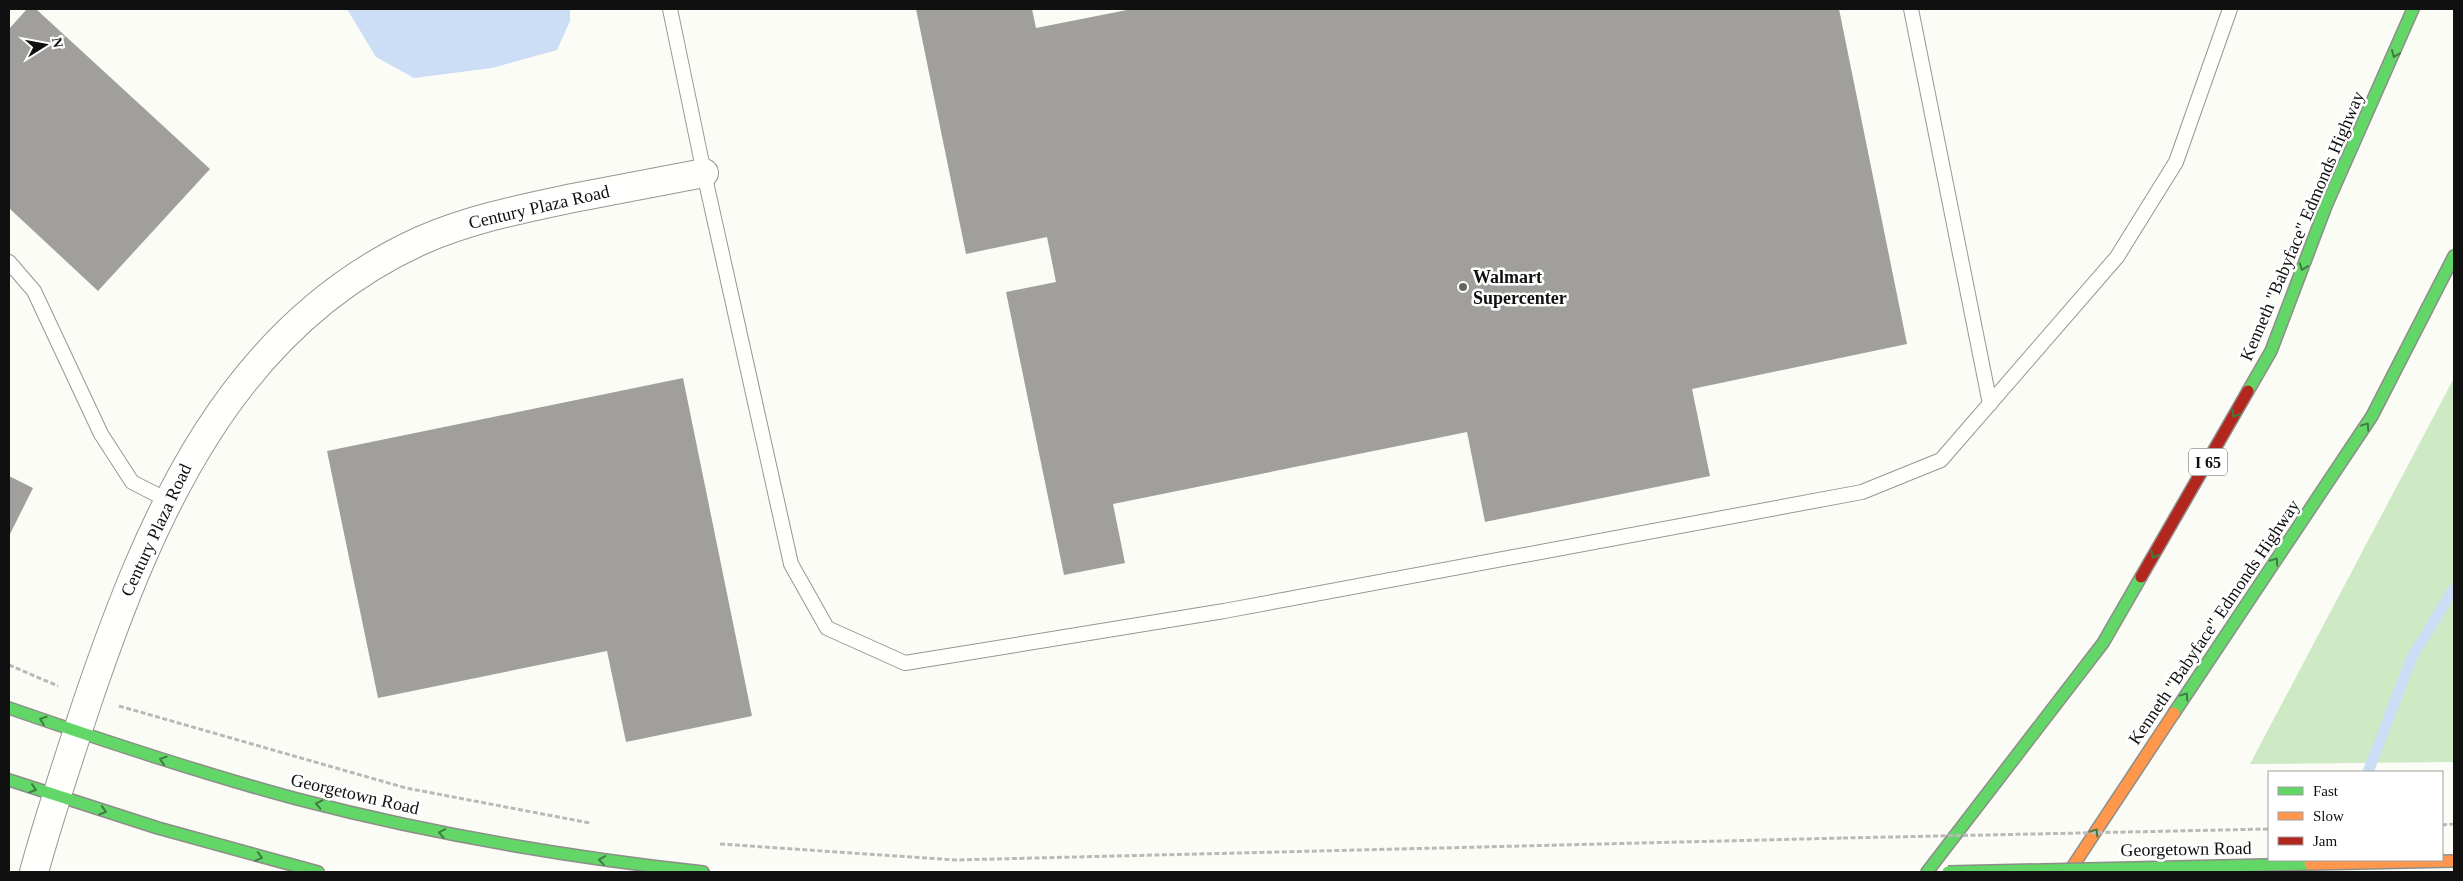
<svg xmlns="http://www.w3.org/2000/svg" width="2463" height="881" font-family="'Times New Roman',serif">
  <rect width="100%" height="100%" fill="#fcfcf6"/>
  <!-- forest -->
  <polygon fill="#ceeac4" points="2454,378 2454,762 2250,764"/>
  <!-- water -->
  <polygon fill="#ccddf6" points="347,9 570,9 570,21 557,50 492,68 414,78 376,57"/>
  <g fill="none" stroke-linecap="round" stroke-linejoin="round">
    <!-- stream -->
    <polyline stroke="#ccddf6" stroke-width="11" points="2368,772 2412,657 2454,588"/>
  </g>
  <!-- building -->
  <g fill="#a09f9b">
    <polygon points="27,9 36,9 210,169 98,291 9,208 9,29"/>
    <polygon points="916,9 1032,9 1036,28 1132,9 1839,9 1907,344 1692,389 1710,476 1485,522 1467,432 1113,504 1125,563 1064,575 1006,292 1056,282 1047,237 966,254"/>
    <polygon points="683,378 752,716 626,742 607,651 378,698 327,451"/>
    <polygon points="9,476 33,488 9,536"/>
  </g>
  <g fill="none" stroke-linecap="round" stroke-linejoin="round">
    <defs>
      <g id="lane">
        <polyline points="670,9 704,173 791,564 827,628 905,663 1224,611 1862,492 1941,460 2117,257 2176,162 2230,9"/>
        <polyline points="1911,9 1990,404"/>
        <polyline points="9,262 34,291 101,434 132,482 167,500"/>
      </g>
      <path id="street" d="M34,872c16,-58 35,-115 54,-172 63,-185 143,-373 332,-459 50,-22 101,-32 153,-43 44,-8 87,-17 131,-25"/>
      <g id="fast">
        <polyline points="2248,391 2271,351 2326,206 2413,9"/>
        <path d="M9,708c95,33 191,65 288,91 134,35 269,58 406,73"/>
        <polyline points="2174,713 2372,416 2454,256"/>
        <polyline points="9,780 158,828 318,872"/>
        <polyline points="1927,872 2103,643 2141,577"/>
      </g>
      <polyline id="slow" points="2069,872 2174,713"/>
      <polyline id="jam" points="2141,577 2248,391"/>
    </defs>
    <!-- lane casing -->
    <use href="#lane" stroke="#969694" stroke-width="16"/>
    <!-- street casing -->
    <use href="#street" stroke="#969694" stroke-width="30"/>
    <!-- fast casing -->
    <use href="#fast" stroke="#8d8d8a" stroke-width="14"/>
    <!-- slow casing -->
    <use href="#slow" stroke="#8d8d8a" stroke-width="14"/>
    <!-- jam casing -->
    <use href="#jam" stroke="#8d8d8a" stroke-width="14"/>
    <!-- path -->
    <g stroke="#b9b9b8" stroke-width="3" stroke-dasharray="5 2.5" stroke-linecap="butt">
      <polyline points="9,665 58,686"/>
      <polyline points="119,706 406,788 590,823"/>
      <polyline points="2442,825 2454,824"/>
      <polyline points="720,844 955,860 1843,838"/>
    </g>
    <!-- lane -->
    <use href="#lane" stroke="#fffffe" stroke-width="14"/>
    <!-- street -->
    <use href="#street" stroke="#fffffe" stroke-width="28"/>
    <!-- fast -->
    <use href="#fast" stroke="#63d668" stroke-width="11"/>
    <!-- slow -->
    <use href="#slow" stroke="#ff974d" stroke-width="11"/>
    <!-- jam -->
    <use href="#jam" stroke="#b3261e" stroke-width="11"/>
    <defs>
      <polyline id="fast-bridge" points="1948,872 2310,864"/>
      <polyline id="slow-bridge" points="2310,864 2454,861"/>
    </defs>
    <!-- fast-bridge casing -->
    <use href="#fast-bridge" stroke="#8d8d8a" stroke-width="14" stroke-linecap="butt"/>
    <!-- slow-bridge casing -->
    <use href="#slow-bridge" stroke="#8d8d8a" stroke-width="14" stroke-linecap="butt"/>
    <!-- path-bridge -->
    <polyline stroke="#b9b9b8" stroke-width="3" stroke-dasharray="5 2.5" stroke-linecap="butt" points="1843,838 2269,829"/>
    <!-- fast-bridge -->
    <use href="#fast-bridge" stroke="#63d668" stroke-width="11"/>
    <!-- slow-bridge -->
    <use href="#slow-bridge" stroke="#ff974d" stroke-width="11"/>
  </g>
  <!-- one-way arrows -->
  <defs><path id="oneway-chevron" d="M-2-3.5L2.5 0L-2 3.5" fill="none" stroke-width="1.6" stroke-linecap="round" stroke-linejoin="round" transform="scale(1.25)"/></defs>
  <g stroke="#3e7d40">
    <use href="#oneway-chevron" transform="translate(2395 54) rotate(113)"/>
    <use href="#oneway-chevron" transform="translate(2303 267) rotate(110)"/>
    <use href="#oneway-chevron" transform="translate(2235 414) rotate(120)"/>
    <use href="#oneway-chevron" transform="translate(2366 426) rotate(-56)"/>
    <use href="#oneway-chevron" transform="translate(2154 555) rotate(120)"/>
    <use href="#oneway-chevron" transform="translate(2275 561) rotate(-56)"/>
    <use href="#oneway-chevron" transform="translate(2185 696) rotate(-56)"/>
    <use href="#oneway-chevron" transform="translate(43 720) rotate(-161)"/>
    <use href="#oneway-chevron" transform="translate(163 760) rotate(-162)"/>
    <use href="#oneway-chevron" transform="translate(33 789) rotate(18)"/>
    <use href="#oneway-chevron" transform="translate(319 804) rotate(-167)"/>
    <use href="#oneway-chevron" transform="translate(103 811) rotate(17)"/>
    <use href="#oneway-chevron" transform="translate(2095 832) rotate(-56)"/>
    <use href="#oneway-chevron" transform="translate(442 833) rotate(-169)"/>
    <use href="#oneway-chevron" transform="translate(259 857) rotate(15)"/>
    <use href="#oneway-chevron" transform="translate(602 860) rotate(-171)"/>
  </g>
  <!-- markers -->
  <circle fill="#636360" stroke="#fff" stroke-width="2" cx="1463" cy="287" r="5"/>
  <g text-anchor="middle" stroke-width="5" stroke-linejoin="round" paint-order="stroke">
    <!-- shield labels -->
    <rect fill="#fff" stroke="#585858" stroke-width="1" x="2189" y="448.5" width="38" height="27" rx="4"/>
    <g font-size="16" font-weight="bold" fill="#101010">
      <text x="2208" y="468">I 65</text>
    </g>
    <!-- street labels -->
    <g font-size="18" fill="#101010" stroke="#fff">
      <text transform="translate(539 207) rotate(-13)" y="6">Century Plaza Road</text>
      <text transform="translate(2302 226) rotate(-67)" y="6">Kenneth "Babyface" Edmonds Highway</text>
      <text transform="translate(156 530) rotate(-65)" y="6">Century Plaza Road</text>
      <text transform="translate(2214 622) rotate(-56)" y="6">Kenneth "Babyface" Edmonds Highway</text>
      <text transform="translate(355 794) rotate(13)" y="6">Georgetown Road</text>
      <text transform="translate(2186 849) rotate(-1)" y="6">Georgetown Road</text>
    </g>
    <!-- poi labels -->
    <g font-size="18" font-weight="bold" fill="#101010" stroke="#fff" text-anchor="start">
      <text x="1473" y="283">Walmart<tspan x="1473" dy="21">Supercenter</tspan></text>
    </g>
  </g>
  <!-- border -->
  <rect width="2463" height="881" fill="none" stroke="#101010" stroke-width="20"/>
  <!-- legend -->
  <rect x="2268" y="771" width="175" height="90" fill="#ffffff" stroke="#9f9f9f"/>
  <rect x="2278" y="787" width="25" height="8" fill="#63d668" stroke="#9f9f9f"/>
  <text x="2313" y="796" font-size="15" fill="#101010">Fast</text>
  <rect x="2278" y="812" width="25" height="8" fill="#ff974d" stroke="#9f9f9f"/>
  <text x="2313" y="821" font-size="15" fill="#101010">Slow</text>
  <rect x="2278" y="837" width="25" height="8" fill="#b3261e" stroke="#9f9f9f"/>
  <text x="2313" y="846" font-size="15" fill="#101010">Jam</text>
  <!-- north arrow -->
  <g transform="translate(45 45) rotate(79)" stroke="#ffffff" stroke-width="4" paint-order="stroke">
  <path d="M0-4L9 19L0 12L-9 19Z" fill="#101010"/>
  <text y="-8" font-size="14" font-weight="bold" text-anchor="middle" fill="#101010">N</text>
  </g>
</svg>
